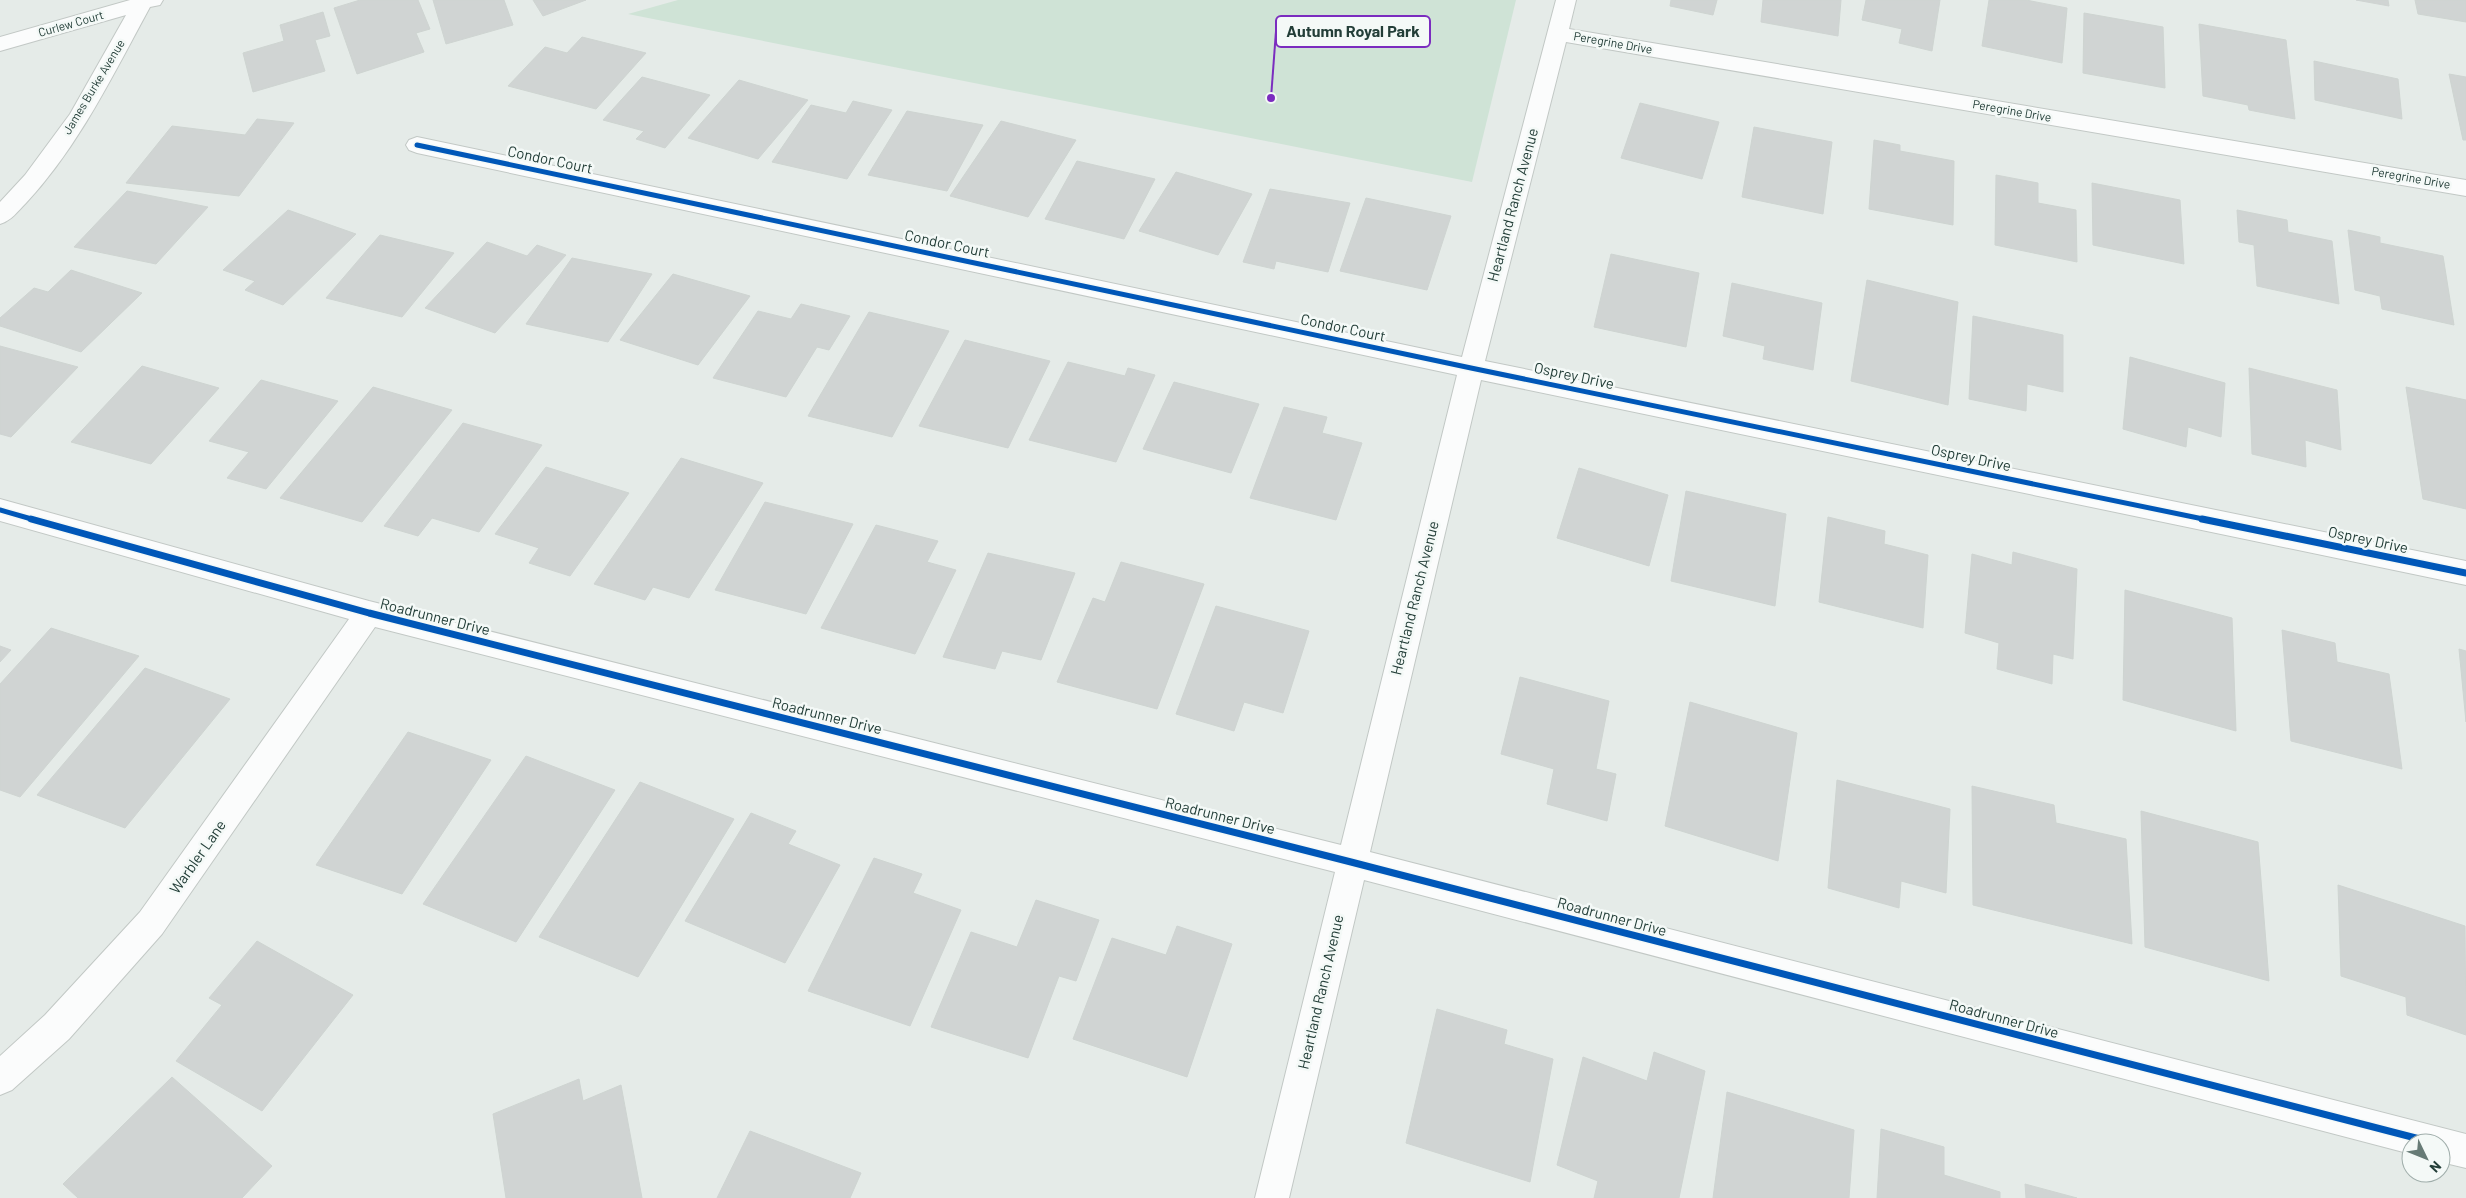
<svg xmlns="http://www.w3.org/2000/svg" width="2466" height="1198" font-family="Barlow,sans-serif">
  <rect width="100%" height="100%" fill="#e5ebe8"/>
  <!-- green -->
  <polygon fill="#cfe3d6" points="678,0 1516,0 1472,182 628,14"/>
  <!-- building -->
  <g fill="#d0d4d3" stroke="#ced4d1">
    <polygon points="360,0 418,0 430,29 416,33 424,52 357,74 334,8"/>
    <polygon points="433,0 504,0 513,25 446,44"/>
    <polygon points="533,0 586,0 543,16"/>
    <polygon points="1671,0 1717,0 1713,15 1670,6"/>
    <polygon points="1763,0 1841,0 1838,36 1761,22"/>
    <polygon points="1866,0 1940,0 1932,51 1899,43 1902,29 1862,20"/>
    <polygon points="1989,0 2026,0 2067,8 2062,63 1982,46"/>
    <polygon points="2356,0 2388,0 2389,6"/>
    <polygon points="2415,0 2466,0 2466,22 2418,14"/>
    <polygon points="323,12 330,36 315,40 325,71 253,92 243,53 284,41 280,25"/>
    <polygon points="2084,13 2163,27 2165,88 2083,73"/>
    <polygon points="2199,24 2286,40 2295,119 2249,110 2248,105 2203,96"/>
    <polygon points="582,37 646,53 596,109 508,86 545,47 567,53"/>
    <polygon points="2314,61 2398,79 2402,119 2315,100"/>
    <polygon points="2449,74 2466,77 2466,140 2463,140"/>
    <polygon points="642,77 710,95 665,148 636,139 644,131 603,120"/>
    <polygon points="739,80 808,100 758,159 688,138"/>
    <polygon points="853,101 892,110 847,179 772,162 811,105 846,113"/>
    <polygon points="1640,103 1719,122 1702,179 1621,158"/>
    <polygon points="907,111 983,125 947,191 868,175"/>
    <polygon points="257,119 294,123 239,196 126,183 172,126 245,135"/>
    <polygon points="1001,121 1076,140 1028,217 950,196"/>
    <polygon points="1754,127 1832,142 1823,214 1742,197"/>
    <polygon points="1874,140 1900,145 1900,151 1954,161 1953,225 1869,209"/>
    <polygon points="1077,161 1155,179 1124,239 1045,219"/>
    <polygon points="1176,172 1252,194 1218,255 1139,231"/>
    <polygon points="1996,175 2038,183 2038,203 2076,210 2077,262 1995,245"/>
    <polygon points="2092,183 2180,200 2184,264 2093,245"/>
    <polygon points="1270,189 1350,203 1328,272 1276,261 1274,269 1243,262"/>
    <polygon points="127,191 208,207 156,264 74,247"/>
    <polygon points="1366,198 1451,216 1427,290 1340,271"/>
    <polygon points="288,210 356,234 283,305 245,290 255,281 223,270"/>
    <polygon points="2237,210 2287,220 2288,232 2332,241 2339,304 2257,286 2254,245 2239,242"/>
    <polygon points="2348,230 2380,237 2380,243 2443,256 2454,325 2382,309 2380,296 2355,290"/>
    <polygon points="380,235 454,253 402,317 326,298"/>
    <polygon points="487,242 527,256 537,245 566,255 495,333 425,308"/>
    <polygon points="1611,254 1699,273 1686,347 1594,327"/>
    <polygon points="572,258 652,274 608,342 526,324"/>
    <polygon points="71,270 142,293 81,352 0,326 0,318 34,288 48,292"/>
    <polygon points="673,274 750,296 698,365 620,340"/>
    <polygon points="1867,280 1958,302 1948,405 1851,381"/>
    <polygon points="1732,283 1822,303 1813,370 1763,359 1765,346 1723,336"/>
    <polygon points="801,304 850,316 829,350 817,347 786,397 713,378 758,311 791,319"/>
    <polygon points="869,312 949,331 892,437 808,416"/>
    <polygon points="1973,316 2063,335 2063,392 2027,384 2026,411 1969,399"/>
    <polygon points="965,340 1050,361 1008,448 919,426"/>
    <polygon points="0,346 78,367 11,437 0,434"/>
    <polygon points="2130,357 2225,383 2221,437 2188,427 2186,447 2123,429"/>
    <polygon points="1068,362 1125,376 1128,368 1155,375 1116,462 1029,440"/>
    <polygon points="142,366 219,388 151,464 71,442"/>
    <polygon points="2249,368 2337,390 2341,450 2305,440 2306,467 2252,454"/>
    <polygon points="261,380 338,401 266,489 227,478 249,452 209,441"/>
    <polygon points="1174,382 1259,404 1231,473 1143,449"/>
    <polygon points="373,387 452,410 362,522 280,498"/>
    <polygon points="2406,387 2466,400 2466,509 2423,499"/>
    <polygon points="1284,407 1327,417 1322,433 1362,443 1336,520 1250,498"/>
    <polygon points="463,423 542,445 479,532 432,518 418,536 384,526"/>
    <polygon points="681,458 763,483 689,598 653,587 645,600 594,584"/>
    <polygon points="546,467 629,493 570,576 529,563 539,548 495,534"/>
    <polygon points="1579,468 1668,495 1649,566 1557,538"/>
    <polygon points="1686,491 1786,514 1775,606 1671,581"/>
    <polygon points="765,502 853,524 806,614 715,590"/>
    <polygon points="1828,517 1885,531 1884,544 1928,555 1923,628 1819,602"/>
    <polygon points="876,525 938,541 927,562 956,570 915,654 821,628"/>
    <polygon points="2013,552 2077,569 2073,659 2053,654 2052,684 1997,669 1999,643 1965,633 1972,554 2012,565"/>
    <polygon points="988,553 1075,573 1041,660 1002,651 995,669 943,657"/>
    <polygon points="1121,562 1204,584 1157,709 1057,682 1093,598 1105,602"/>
    <polygon points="2125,590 2232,618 2236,731 2123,700"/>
    <polygon points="1216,606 1309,631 1283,713 1244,702 1234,731 1176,714"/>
    <polygon points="51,628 139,656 20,797 0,790 0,684"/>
    <polygon points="2282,630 2335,643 2337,662 2389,674 2402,769 2291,741"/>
    <polygon points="0,646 11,650 0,662"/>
    <polygon points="2459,649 2466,651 2466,722"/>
    <polygon points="145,668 230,699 125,828 37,795"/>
    <polygon points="1520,677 1609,701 1596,769 1616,774 1607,821 1547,804 1554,769 1501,754"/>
    <polygon points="1690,702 1797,733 1778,861 1665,826"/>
    <polygon points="408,732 491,760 402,894 316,865"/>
    <polygon points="526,756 615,790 516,942 423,904"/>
    <polygon points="1837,780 1950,809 1946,893 1901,881 1899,908 1828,888"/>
    <polygon points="640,782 734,819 638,977 539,937"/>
    <polygon points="1972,786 2054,805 2056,823 2126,839 2132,944 1973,905"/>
    <polygon points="2141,811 2258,842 2269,981 2145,947"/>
    <polygon points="751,813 796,831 788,844 840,865 785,963 685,921"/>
    <polygon points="874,858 922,874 913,893 961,910 910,1026 808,991"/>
    <polygon points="2338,885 2465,926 2466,1035 2407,1015 2406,997 2341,976"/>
    <polygon points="1036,900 1099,920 1076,981 1059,976 1028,1058 931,1027 971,932 1017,947"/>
    <polygon points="1177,926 1232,944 1187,1077 1073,1039 1112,938 1166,955"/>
    <polygon points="257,941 353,995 262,1111 176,1061 222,1005 209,998"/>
    <polygon points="1437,1009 1507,1030 1504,1044 1553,1059 1530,1182 1406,1143"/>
    <polygon points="1654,1052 1705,1071 1679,1198 1594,1198 1598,1181 1557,1165 1583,1057 1647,1081"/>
    <polygon points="172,1077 272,1166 242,1198 78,1198 63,1184"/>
    <polygon points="579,1079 583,1101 621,1085 642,1198 506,1198 493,1114"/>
    <polygon points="1727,1092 1854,1130 1849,1198 1713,1198"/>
    <polygon points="1881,1129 1944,1147 1944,1175 2000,1192 2000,1198 1877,1198"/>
    <polygon points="750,1131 861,1173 850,1198 717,1198"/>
    <polygon points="2025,1184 2077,1198 2026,1198"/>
  </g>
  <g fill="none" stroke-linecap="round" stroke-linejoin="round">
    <defs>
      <g id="minor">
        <path d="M130,0h33l-3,5 -10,2c-37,68 -71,139 -124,196 -8,8 -15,18 -26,21v-22l25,-27 45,-61 56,-99 -126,36v-14z"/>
        <polygon points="1556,0 1576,0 1569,29 2466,180 2466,196 1566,42 1485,361 2466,561 2466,585 1481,380 1370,852 2466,1134 2466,1168 2441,1162 2441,1143 2411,1143 2411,1154 1364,880 1289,1198 1255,1198 1335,872 375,627 162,934 69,1039 12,1090 0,1095 0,1056 45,1015 140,912 349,619 0,521 0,499 369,601 1341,845 1457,375 417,153 409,150 406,145 409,140 417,137 1462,357"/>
      </g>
    </defs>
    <!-- minor casing -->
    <use href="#minor" stroke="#c2c8c5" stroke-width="2"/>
    <!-- minor -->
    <use href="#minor" fill="#fbfcfc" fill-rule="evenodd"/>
    <defs>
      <g id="cycleway-far1">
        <polyline points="417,145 1471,368 2208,520"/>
        <polyline points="0,510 35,520"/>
      </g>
      <g id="cycleway">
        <polyline points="31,519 369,613 1351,862 2435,1143"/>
        <polyline points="2202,519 2466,573"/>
      </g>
    </defs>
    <!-- cycleway-far1 casing -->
    <use href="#cycleway-far1" stroke="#f4f9f7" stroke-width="8"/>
    <!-- cycleway casing -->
    <use href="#cycleway" stroke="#f4f9f7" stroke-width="10"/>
    <!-- cycleway-far1 -->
    <use href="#cycleway-far1" stroke="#0057b8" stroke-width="5"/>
    <!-- cycleway -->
    <use href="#cycleway" stroke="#0057b8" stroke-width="7"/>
  </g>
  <g text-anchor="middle" stroke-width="5" stroke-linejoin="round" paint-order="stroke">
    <!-- far-street labels -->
    <g font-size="12" fill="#233e38" stroke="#f4f9f7">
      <text transform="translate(71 24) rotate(-16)" y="4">Curlew Court</text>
      <text transform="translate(1613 43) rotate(10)" y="4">Peregrine Drive</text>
      <text transform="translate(94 87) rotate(-59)" y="4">James Burke Avenue</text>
      <text transform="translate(2012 111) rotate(10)" y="4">Peregrine Drive</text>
      <text transform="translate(2411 178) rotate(10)" y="4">Peregrine Drive</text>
    </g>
    <!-- street labels -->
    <g font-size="15" fill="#233e38" stroke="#f4f9f7">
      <text transform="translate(550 160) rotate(12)" y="5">Condor Court</text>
      <text transform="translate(1513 205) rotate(-75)" y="5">Heartland Ranch Avenue</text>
      <text transform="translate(947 244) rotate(12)" y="5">Condor Court</text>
      <text transform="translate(1343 328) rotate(12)" y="5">Condor Court</text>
      <text transform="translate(1574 376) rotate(12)" y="5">Osprey Drive</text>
      <text transform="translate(1971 458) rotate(12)" y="5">Osprey Drive</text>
      <text transform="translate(2368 540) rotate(12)" y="5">Osprey Drive</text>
      <text transform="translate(1415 598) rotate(-76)" y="5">Heartland Ranch Avenue</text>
      <text transform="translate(435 617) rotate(14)" y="5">Roadrunner Drive</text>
      <text transform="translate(827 716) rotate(14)" y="5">Roadrunner Drive</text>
      <text transform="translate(1220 816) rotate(14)" y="5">Roadrunner Drive</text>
      <text transform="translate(198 857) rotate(-55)" y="5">Warbler Lane</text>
      <text transform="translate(1612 917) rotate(15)" y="5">Roadrunner Drive</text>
      <text transform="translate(1321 992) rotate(-77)" y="5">Heartland Ranch Avenue</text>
      <text transform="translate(2004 1019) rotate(15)" y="5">Roadrunner Drive</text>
    </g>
  </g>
  <!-- callouts -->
  <path fill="none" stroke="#7b2cbf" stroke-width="2" d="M1271 98L1276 31"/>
  <circle fill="#7b2cbf" stroke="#f4f9f7" stroke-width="2" cx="1271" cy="98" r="5"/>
  <rect fill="#f4f9f7" stroke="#7b2cbf" stroke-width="2" x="1276" y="16" width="154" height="31" rx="5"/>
  <g font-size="16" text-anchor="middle" font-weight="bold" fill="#233e38">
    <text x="1353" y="37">Autumn Royal Park</text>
  </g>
  <!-- north arrow -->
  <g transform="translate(2426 1158) rotate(133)"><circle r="24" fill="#f4f9f7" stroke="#a0aeab"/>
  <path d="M0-4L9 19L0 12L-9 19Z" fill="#677b76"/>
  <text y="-8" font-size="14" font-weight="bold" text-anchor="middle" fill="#233e38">N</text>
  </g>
</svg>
